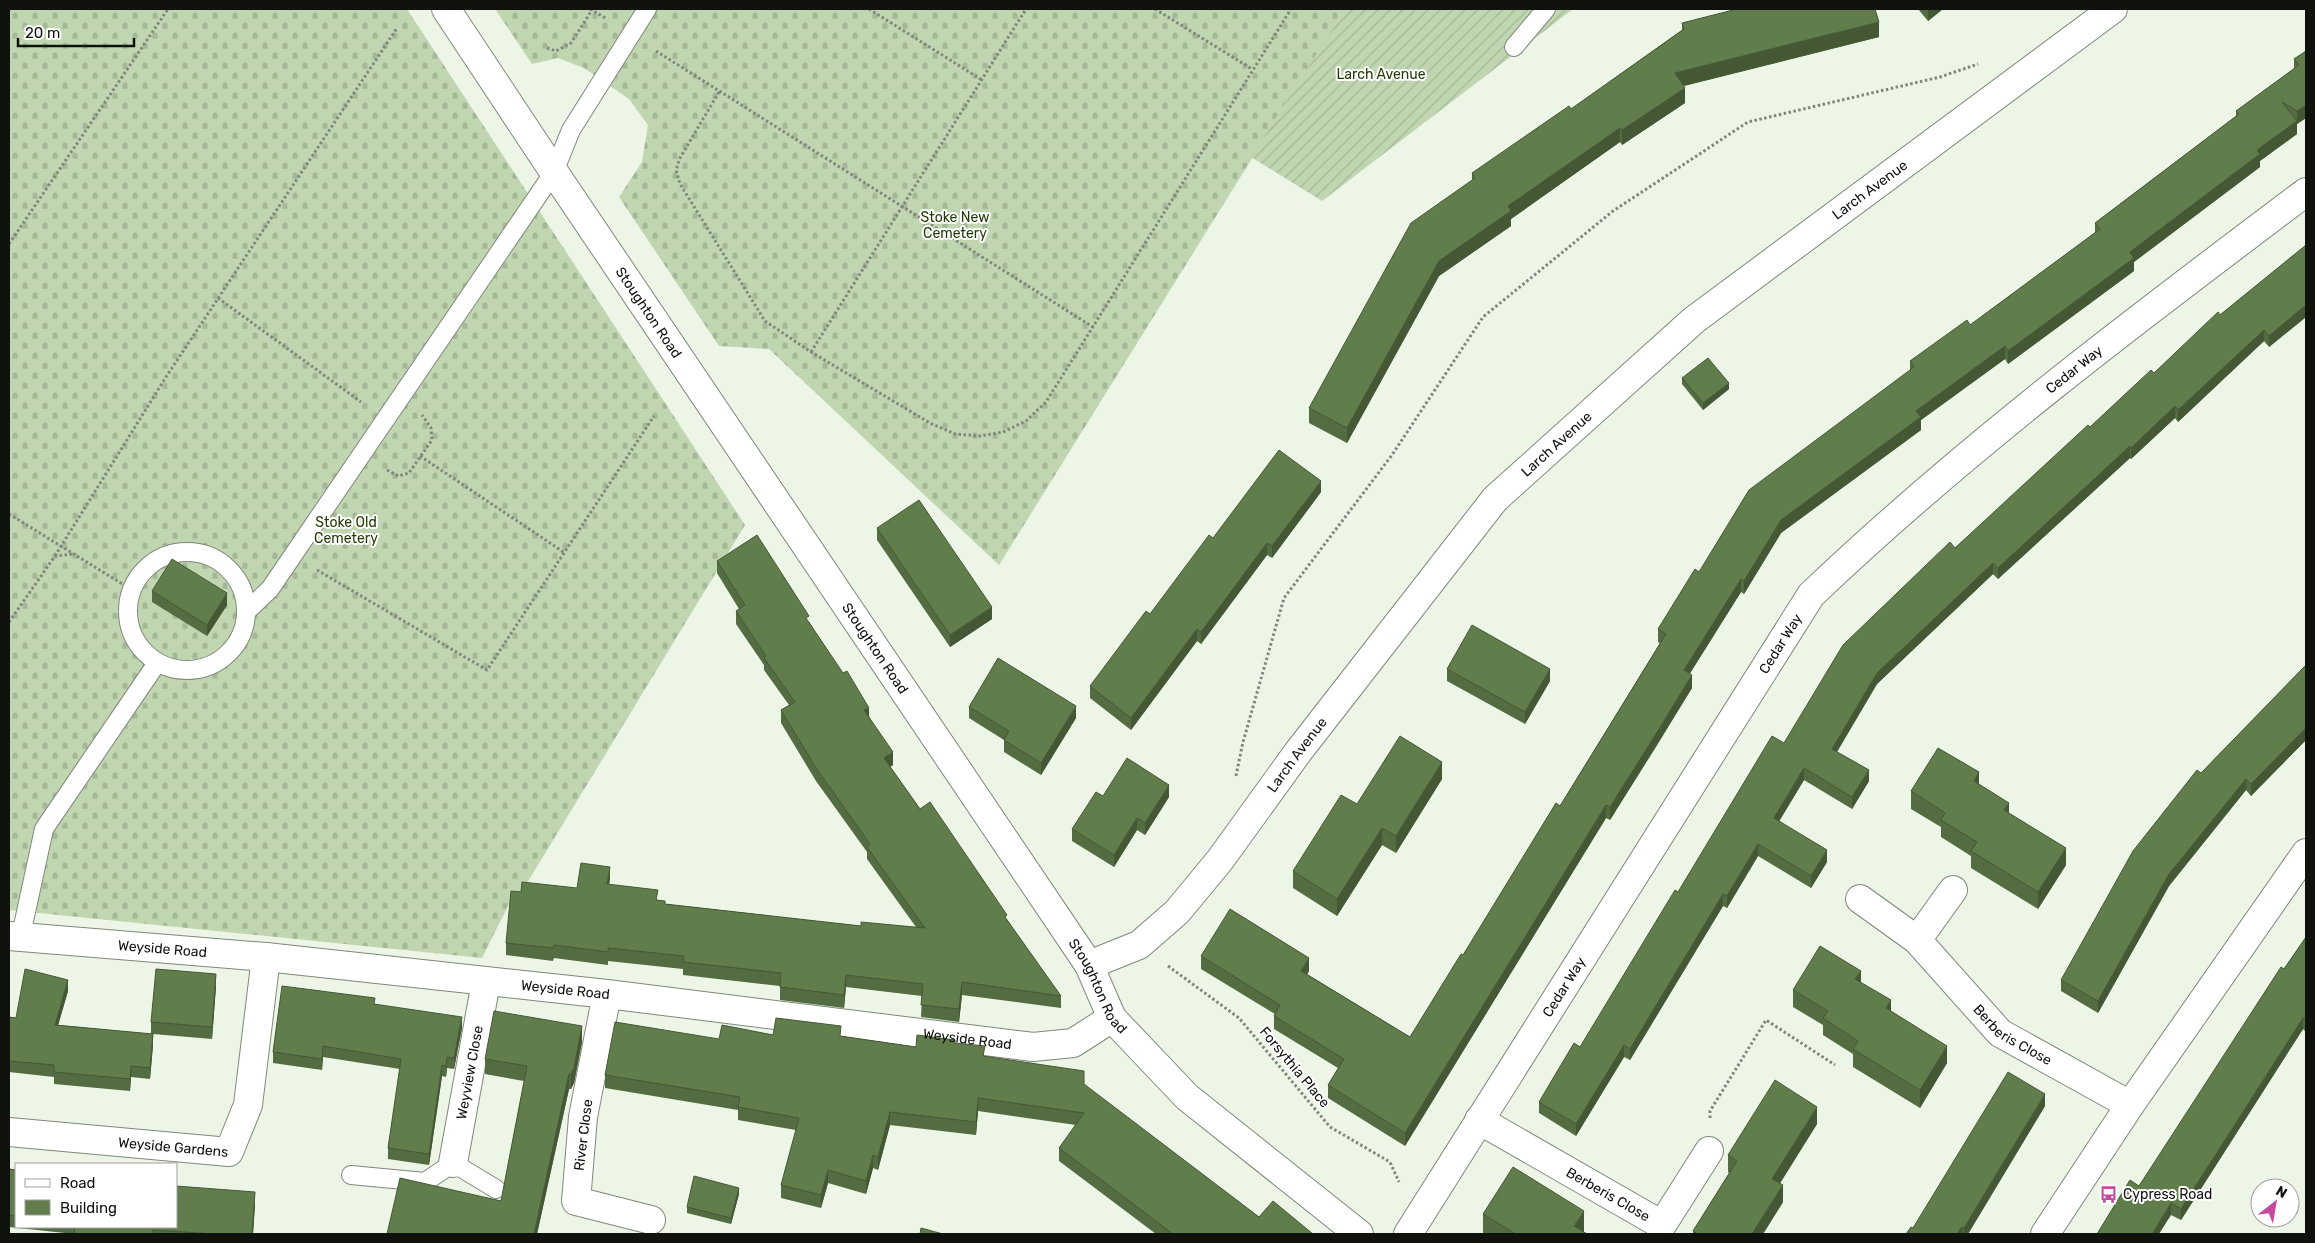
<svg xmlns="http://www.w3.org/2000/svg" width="2315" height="1243" font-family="Rubik,sans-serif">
  <defs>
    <pattern id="cemetery-stones" width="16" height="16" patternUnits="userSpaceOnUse" patternTransform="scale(1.25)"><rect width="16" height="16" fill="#c0d6b1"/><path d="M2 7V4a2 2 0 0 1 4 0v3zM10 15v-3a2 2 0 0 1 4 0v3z" fill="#a4b797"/></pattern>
    <pattern id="garden-furrows" width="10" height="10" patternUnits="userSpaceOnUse" patternTransform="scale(1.25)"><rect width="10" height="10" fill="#c0d6b1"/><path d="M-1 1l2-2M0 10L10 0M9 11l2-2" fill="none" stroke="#a4b797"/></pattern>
  </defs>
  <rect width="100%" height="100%" fill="#edf5e7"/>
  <!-- cemetery -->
  <g fill="url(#cemetery-stones)">
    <polygon points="9,9 407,9 745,525 524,888 509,904 482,958 9,910"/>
    <polygon points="495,9 1345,9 999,565 769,349 719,346 619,197 642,162 648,125 629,99 584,68 558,58 532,64"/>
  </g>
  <!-- garden -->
  <polygon fill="url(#garden-furrows)" points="1345,9 1573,9 1322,201 1251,157"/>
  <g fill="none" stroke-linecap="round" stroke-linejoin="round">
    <defs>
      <g id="service">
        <polyline points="1514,47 1546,9"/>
        <circle cx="187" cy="611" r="59"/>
        <polyline points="246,612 270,589 554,172 571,130 647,9"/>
        <polyline points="21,935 44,829 157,663"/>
        <polyline points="351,1175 425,1182 453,1163 496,1189"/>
      </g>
      <g id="minor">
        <path id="s1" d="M1860,899l57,41 83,93 130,72"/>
        <path id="s2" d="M9,936l257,21 341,37 426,53 40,-4 39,-25"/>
        <polyline points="1917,940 1953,890"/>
        <path id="s3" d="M1089,965l50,-20 38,-33 43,-52 78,-108 197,-253 199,-179 419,-311"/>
        <polyline points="607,994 583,1117 576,1201 651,1220"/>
        <path id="s4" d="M1479,1120l183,105 47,-74"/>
        <path id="s5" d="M9,1132l220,20 19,-47 18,-148"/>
        <path id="s6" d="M453,1163l33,-181"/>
        <path id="s7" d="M1408,1234l403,-639c153,-146 326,-276 495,-403"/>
        <polyline points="2045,1234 2130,1105 2306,853"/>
      </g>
      <g id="tertiary">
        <path id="s8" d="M446,9l108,163 535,793 23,53 75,79 172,137"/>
      </g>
    </defs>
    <!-- service casing -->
    <use href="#service" stroke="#80877b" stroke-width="20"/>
    <!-- minor casing -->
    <use href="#minor" stroke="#80877b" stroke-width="30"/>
    <!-- tertiary casing -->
    <use href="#tertiary" stroke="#80877b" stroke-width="30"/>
    <!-- path -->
    <g stroke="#81867d" stroke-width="3" stroke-dasharray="2.5 2.5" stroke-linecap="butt">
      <polyline points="590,9 607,19"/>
      <polyline points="869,9 982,80"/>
      <polyline points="1155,9 1252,69"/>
      <polyline points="547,48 556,51 571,43 592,10"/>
      <polyline points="656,51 1093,327"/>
      <polyline points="719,92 680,158 676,170 680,184 765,321 811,352 930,423 955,434 980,436 1003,432 1026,421 1046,402 1291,9"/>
      <polyline points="9,244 168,9"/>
      <polyline points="218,298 361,402"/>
      <polyline points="811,352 1026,9"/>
      <polyline points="420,456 565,553"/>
      <polyline points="387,470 398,476 409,473 432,440 431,428 422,415"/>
      <polyline points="9,514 132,590"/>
      <polyline points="55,556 166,377 397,28"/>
      <polyline points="317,570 487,670 654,416"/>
      <polyline points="9,622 55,556 73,554"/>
      <polyline points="1236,776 1243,742 1284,598 1392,455 1483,317 1613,211 1748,122 1940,77 1978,64"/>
      <polyline points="1168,966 1239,1018 1330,1127 1390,1162 1399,1182"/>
      <polyline points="1710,1118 1710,1111 1766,1020 1835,1065"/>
    </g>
    <!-- service -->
    <use href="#service" stroke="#fff" stroke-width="18"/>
    <!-- minor -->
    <use href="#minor" stroke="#fff" stroke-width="28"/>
    <!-- tertiary -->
    <use href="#tertiary" stroke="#fff" stroke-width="28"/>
  </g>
  <!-- wall -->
  <g fill="#536c41">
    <polygon points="1918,9 1943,9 1928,21"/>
    <polygon points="1682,23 1879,37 1684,86 1685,103 1622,145 1620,142 1511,219 1511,226 1439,276 1347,443 1309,423 1309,408 1472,180 1472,173 1571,109 1682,30"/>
    <polygon points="2306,51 2306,118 2297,124 2297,134 2260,161 2260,167 2134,262 2134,271 2008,364 2005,359 1921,420 1921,430 1781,533 1744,594 1741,592 1690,673 1692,688 1656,747 1610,820 1606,818 1405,1146 1328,1098 1328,1085 1338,1068 1274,1029 1274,1016 1275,1014 1201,969 1201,956 1309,971 1307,974 1410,1037 1560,806 1660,643 1658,642 1658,629 1699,572 1910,371 1910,361 1970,325 2095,233 2095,223 2236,116 2236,111 2294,69 2294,59"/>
    <polygon points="2306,240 2306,317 2269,347 2264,341 2178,422 2175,418 2131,459 2130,458 1998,579 1993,574 1877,684 1837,752 1869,781 1852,809 1804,780 1779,821 1827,862 1811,888 1758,856 1727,908 1723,906 1630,1060 1624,1057 1576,1136 1539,1113 1539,1102 1580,1047 1678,892 1784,743 1955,548 2090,427 2154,373 2220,315 2305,246 2305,241"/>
    <polygon points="1682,378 1729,389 1703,410 1682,384"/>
    <polygon points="1321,492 1272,558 1267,555 1201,644 1197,641 1131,730 1090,698 1090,686 1213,538"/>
    <polygon points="877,528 992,619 950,647 877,540"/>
    <polygon points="717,561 809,622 869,716 893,765 890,767 920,809 1007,920 1061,996 1061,1008 962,995 959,1022 921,1017 922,996 846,987 844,1008 780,1000 780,986 683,975 683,969 608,961 608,965 554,958 553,961 506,955 506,943 521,892 577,888 610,879 609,884 658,900 665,904 861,926 916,927 867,859 867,852 816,781 781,723 781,710 789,705 764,670 764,665 736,624 736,611 739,609 717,573"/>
    <polygon points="152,591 227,605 207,636 152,602"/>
    <polygon points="2306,665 2306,740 2251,796 2246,790 2169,886 2098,1013 2061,991 2061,980 2201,773"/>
    <polygon points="1447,669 1550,681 1525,724 1447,681"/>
    <polygon points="969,707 1076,718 1041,775 1004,752 1004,740 969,718"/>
    <polygon points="1442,779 1396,853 1382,845 1337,916 1293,888 1293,871 1357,804"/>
    <polygon points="1979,784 2009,813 2066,865 2038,909 1971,868 1971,856 1941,837 1941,827 1911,809 1911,791"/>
    <polygon points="1103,796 1169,797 1145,835 1137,830 1114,867 1072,841 1072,829"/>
    <polygon points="2306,937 2306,1032 2303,1029 2181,1220 2171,1215 2139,1186 2284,969"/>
    <polygon points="1861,982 1891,1012 1947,1063 1920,1108 1853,1067 1853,1054 1823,1035 1823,1025 1793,1007 1793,990"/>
    <polygon points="216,986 212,1039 153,1034 153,1045 150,1079 131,1077 130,1091 54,1084 54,1077 9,1072 9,1017 16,1018 68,991 58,1025 151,1034 151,1022"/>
    <polygon points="375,1004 462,1028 454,1069 447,1068 446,1077 442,1076 429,1165 388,1159 388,1148 400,1069 323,1057 322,1070 273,1063 273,1052"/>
    <polygon points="841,1036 916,1047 955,1043 985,1057 1084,1085 1259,1217 1313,1234 1156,1234 1059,1161 1059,1148 1076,1125 978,1111 976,1135 890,1125 878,1170 873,1168 866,1194 828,1183 821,1208 781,1198 781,1185 796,1130 738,1120 738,1110 605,1088 605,1075 719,1039"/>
    <polygon points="582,1042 574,1083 571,1089 569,1089 537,1234 387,1234 501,1201 524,1081 485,1074 485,1059"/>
    <polygon points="2045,1106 1968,1234 1906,1234 1913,1228"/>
    <polygon points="1817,1124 1780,1183 1783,1202 1763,1234 1693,1234 1693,1231 1729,1173 1728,1172 1728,1155"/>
    <polygon points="9,1169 16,1170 16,1227 176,1227 255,1204 253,1234 74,1234 9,1227"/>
    <polygon points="739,1194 731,1224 687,1213 687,1207"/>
    <polygon points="1483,1214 1584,1232 1587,1234 1483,1234"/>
  </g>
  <!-- shaded-wall -->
  <g fill="#445835">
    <polygon points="1928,9 1943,9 1928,21"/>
    <polygon points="1879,22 1879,37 1675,88 1675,73"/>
    <polygon points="1685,88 1685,103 1622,145 1622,130"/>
    <polygon points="2306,105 2306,118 2297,124 2297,111"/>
    <polygon points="2297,121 2297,134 2260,161 2260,167 2134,262 2134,271 2008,364 2008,351 2130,252 2257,150"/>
    <polygon points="1620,128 1620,142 1511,219 1511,226 1439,276 1347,443 1347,428 1439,261 1508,206"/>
    <polygon points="2306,305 2306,317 2269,347 2269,336"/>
    <polygon points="2264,330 2264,341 2178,422 2178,410"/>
    <polygon points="2005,346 2005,359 1921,420 1921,430 1781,533 1744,594 1744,581 1781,520 1916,411"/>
    <polygon points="1729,383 1729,389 1703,410 1703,403"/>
    <polygon points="2175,406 2175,418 2131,459 2131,448"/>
    <polygon points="2130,446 2130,458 1998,579 1998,568"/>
    <polygon points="1321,481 1321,492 1272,558 1272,546"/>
    <polygon points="1267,543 1267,555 1201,644 1201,632"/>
    <polygon points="1993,563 1993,574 1877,684 1832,760 1832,749 1877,673"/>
    <polygon points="1741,579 1741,592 1684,683 1684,670"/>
    <polygon points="227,593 227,605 207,636 207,625"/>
    <polygon points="992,607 992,619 950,647 950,635"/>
    <polygon points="1197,629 1197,641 1131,730 1131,718"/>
    <polygon points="1550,669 1550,681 1525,724 1525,712"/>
    <polygon points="1692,675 1692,688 1610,820 1610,807"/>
    <polygon points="1076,706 1076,718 1041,775 1041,763"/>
    <polygon points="869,708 869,720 864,710"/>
    <polygon points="2306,728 2306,740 2251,796 2251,784"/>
    <polygon points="893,752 893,765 884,771 884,758"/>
    <polygon points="1442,762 1442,779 1396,853 1396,836"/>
    <polygon points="1804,768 1804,780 1774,830 1774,818"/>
    <polygon points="1869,770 1869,781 1852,809 1852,797"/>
    <polygon points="1979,772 1979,789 1974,781"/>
    <polygon points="2246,779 2246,790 2169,886 2098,1013 2098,1001 2169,874"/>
    <polygon points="1169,785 1169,797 1145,835 1145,823"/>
    <polygon points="2009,803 2009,820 2004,810"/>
    <polygon points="1606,805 1606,818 1405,1146 1405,1133"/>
    <polygon points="1137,818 1137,830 1114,867 1114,855"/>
    <polygon points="1382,828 1382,845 1337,916 1337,899"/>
    <polygon points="1758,844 1758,856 1727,908 1727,896"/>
    <polygon points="2066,848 2066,865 2038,909 2038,892"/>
    <polygon points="1827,850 1827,862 1811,888 1811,876"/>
    <polygon points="610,867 610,879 607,897 607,884"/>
    <polygon points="1723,894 1723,906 1630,1060 1630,1049"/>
    <polygon points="1309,958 1309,971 1301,984 1301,971"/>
    <polygon points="1861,971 1861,988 1855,979"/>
    <polygon points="216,974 216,986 212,1039 212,1027"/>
    <polygon points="846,975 846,987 844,1008 844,995"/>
    <polygon points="68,980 68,991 55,1036 55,1025"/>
    <polygon points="962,982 962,995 959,1022 959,1009"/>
    <polygon points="1891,1000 1891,1017 1886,1008"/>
    <polygon points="462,1017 462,1028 454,1069 454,1058"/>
    <polygon points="2303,1018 2303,1029 2181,1220 2181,1209"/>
    <polygon points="582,1026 582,1042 574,1083 571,1089 571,1074"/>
    <polygon points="153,1034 153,1045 150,1079 150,1068"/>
    <polygon points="1624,1045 1624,1057 1576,1136 1576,1124"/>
    <polygon points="323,1046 323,1057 322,1070 322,1059"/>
    <polygon points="1947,1046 1947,1063 1920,1108 1920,1090"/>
    <polygon points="447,1057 447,1068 446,1077 446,1066"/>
    <polygon points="442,1065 442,1076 429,1165 429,1154"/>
    <polygon points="131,1066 131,1077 130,1091 130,1079"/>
    <polygon points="569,1074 569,1089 537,1234 534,1234"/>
    <polygon points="2045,1094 2045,1106 1968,1234 1964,1234 1964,1228"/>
    <polygon points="978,1098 978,1111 976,1135 976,1122"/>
    <polygon points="1817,1107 1817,1124 1772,1196 1772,1179"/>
    <polygon points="890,1112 890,1125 878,1170 878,1157"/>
    <polygon points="873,1155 873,1168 866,1194 866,1181"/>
    <polygon points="828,1170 828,1183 821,1208 821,1195"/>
    <polygon points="1783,1185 1783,1202 1763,1234 1752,1234"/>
    <polygon points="739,1188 739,1194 731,1224 731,1218"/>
    <polygon points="255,1192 255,1204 253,1234 252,1234"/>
    <polygon points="2171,1203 2171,1215 2159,1234 2152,1234"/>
    <polygon points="1584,1211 1584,1234 1574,1226"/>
    <polygon points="1962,1227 1962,1234 1957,1234"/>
  </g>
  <!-- building -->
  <g fill="#617d4c" stroke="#445835">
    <polygon points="1737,9 1875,9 1879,22 1675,73 1685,88 1622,130 1620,128 1508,206 1511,211 1439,261 1347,428 1309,408 1411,223 1475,178 1472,173 1569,106 1571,109 1684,29 1682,23"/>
    <polygon points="2306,51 2306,105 2297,111 2282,102 2297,121 2257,150 2260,154 2130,252 2134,258 2008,351 2005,346 1916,411 1921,417 1781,520 1744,581 1741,579 1684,670 1692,675 1656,734 1610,807 1606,805 1405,1133 1328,1085 1344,1059 1274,1016 1280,1005 1201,956 1230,909 1309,958 1301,971 1410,1037 1461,954 1463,955 1556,803 1560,806 1610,725 1666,634 1658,629 1695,569 1699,572 1749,490 1914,367 1910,361 1967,320 1970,325 2100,229 2095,223 2239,114 2236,111 2299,65 2294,59"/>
    <polygon points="2306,245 2306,305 2269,336 2264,330 2178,410 2175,406 2131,448 2130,446 1998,568 1993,563 1877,673 1832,749 1869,770 1852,797 1804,768 1774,818 1827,850 1811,876 1758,844 1727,896 1723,894 1630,1049 1624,1045 1576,1124 1539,1102 1574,1043 1580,1047 1675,890 1678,892 1772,736 1784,743 1843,645 1950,542 1955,548 2088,425 2090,427 2151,370 2154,373 2218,312 2220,315"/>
    <polygon points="1708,358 1729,383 1703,403 1682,378"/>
    <polygon points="1279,450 1321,481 1272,546 1267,543 1201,632 1197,629 1131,718 1090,686 1146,611 1150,614 1209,535 1213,538"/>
    <polygon points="919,500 992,607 950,635 877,528"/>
    <polygon points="757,535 809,616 806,618 843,673 847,671 869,708 864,710 893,752 884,758 920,809 930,802 1007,915 1005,917 1061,996 962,982 959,1009 921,1005 923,984 846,975 844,995 780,987 781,973 683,962 684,956 608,948 608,952 554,945 553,948 506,943 511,891 521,892 522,882 577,888 581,863 610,867 607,884 658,890 656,900 665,901 665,904 861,926 861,922 925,928 867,847 870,844 816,768 781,710 795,702 764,658 766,656 736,611 745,605 717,561"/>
    <polygon points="172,559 227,593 207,625 152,591"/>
    <polygon points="1472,625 1550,669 1525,712 1447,669"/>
    <polygon points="998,658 1076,706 1041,763 1004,740 1009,731 969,707"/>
    <polygon points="2306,665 2306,728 2251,784 2246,779 2169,874 2098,1001 2061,980 2133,851 2197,770 2201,773"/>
    <polygon points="1400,736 1442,762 1396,836 1382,828 1337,899 1293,871 1341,795 1357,804"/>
    <polygon points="1938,748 1979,772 1974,781 2009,803 2004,810 2066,848 2038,892 1971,851 1977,842 1941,820 1945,813 1911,791"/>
    <polygon points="1127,758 1169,785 1145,823 1137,818 1114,855 1072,829 1096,792 1103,796"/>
    <polygon points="2306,937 2306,1020 2303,1018 2181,1209 2171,1203 2152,1234 2097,1234 2130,1180 2139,1186 2281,967 2284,969"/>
    <polygon points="1820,946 1861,971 1855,979 1891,1000 1886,1008 1947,1046 1920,1090 1853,1049 1858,1041 1823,1018 1828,1011 1793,990"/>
    <polygon points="25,969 68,980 55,1025 153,1034 150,1068 131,1066 130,1079 54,1072 54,1065 9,1061 9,1017 16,1018"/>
    <polygon points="156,969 216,974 212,1027 151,1022"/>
    <polygon points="282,986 375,998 374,1004 462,1017 454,1058 447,1057 446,1066 442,1065 429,1154 388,1148 401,1059 323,1046 322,1059 273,1052"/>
    <polygon points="494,1011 582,1026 574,1068 571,1074 569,1074 534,1234 387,1234 400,1178 501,1201 527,1066 485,1059"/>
    <polygon points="776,1018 841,1026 840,1036 916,1047 917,1035 955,1040 955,1043 985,1046 983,1056 1084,1071 1084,1084 1259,1217 1273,1201 1313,1234 1173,1234 1059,1148 1084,1113 978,1098 976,1122 890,1112 878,1157 873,1155 866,1181 828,1170 821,1195 781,1185 799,1118 738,1107 740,1097 605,1075 615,1022 719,1039 722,1025 773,1035"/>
    <polygon points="2008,1072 2045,1094 1964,1228 1962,1227 1957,1234 1906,1234 1911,1227 1913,1228"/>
    <polygon points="1775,1080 1817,1107 1772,1179 1783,1185 1752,1234 1698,1234 1693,1231 1737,1161 1728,1155"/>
    <polygon points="1513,1167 1584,1211 1574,1226 1587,1234 1516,1234 1483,1214"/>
    <polygon points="9,1169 16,1170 16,1216 9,1215"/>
    <polygon points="694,1176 739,1188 731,1218 687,1207"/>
    <polygon points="176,1186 255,1192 252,1234 215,1234 153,1230 152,1234 74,1234 75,1227 176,1227"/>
    <polygon points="921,1228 943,1234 920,1234"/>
  </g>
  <!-- icons -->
  <defs>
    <symbol id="bus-bare" viewBox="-9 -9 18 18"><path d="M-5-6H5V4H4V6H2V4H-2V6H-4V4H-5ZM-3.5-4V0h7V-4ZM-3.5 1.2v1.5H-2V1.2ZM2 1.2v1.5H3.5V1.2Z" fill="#c44a9d" stroke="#fff" stroke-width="2.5" paint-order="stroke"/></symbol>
  </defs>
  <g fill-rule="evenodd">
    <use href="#bus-bare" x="2096" y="1182" width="25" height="25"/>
  </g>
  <g text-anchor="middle" stroke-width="4" stroke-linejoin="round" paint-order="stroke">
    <!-- park labels -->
    <g font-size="14" fill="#223d04" stroke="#fff">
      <text x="1381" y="79">Larch Avenue</text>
      <text x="955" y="222">Stoke New<tspan x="955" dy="16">Cemetery</tspan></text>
      <text x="346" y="527">Stoke Old<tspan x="346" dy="16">Cemetery</tspan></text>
    </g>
    <!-- street labels -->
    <g font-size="14" fill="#10120e" stroke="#fff">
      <text dy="5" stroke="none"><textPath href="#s3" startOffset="1112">Larch Avenue</textPath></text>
      <text dy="5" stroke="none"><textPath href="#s8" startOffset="365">Stoughton Road</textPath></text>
      <text dy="5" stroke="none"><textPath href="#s7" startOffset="1102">Cedar Way</textPath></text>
      <text dy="5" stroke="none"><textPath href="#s3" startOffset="708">Larch Avenue</textPath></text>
      <text dy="5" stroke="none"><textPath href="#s7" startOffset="698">Cedar Way</textPath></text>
      <text dy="5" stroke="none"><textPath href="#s8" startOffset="770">Stoughton Road</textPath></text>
      <text dy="5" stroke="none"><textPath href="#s3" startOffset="302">Larch Avenue</textPath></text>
      <text dy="5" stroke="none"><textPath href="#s2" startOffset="154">Weyside Road</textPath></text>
      <text dy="5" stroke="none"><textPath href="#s8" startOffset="1175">Stoughton Road</textPath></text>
      <text dy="5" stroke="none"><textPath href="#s7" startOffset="292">Cedar Way</textPath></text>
      <text dy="5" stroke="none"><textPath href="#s2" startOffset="559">Weyside Road</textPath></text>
      <text dy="5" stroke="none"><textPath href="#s1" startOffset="206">Berberis Close</textPath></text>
      <text dy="5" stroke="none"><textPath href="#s2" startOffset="964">Weyside Road</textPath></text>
      <text transform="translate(1295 1067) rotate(50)" y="5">Forsythia Place</text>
      <text dy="5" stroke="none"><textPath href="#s6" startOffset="92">Weyview Close</textPath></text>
      <text transform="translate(583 1135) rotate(-83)" y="5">River Close</text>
      <text dy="5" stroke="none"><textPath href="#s5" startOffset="165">Weyside Gardens</textPath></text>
      <text dy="5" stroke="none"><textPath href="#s4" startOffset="149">Berberis Close</textPath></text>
    </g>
    <!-- poi labels -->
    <g font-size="14" fill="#10120e" stroke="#fff" text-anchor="start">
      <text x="2123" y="1199">Cypress Road</text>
    </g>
  </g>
  <!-- border -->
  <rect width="2315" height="1243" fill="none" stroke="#10120e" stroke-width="20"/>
  <!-- legend -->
  <rect x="15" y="1163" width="162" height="65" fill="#ffffff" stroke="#9fa09f"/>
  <rect x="25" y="1179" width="25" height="8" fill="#ffffff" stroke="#9fa09f"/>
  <text x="60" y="1188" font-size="15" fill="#10120e">Road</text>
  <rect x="25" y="1200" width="25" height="15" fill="#617d4c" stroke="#9fa09f"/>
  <text x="60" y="1213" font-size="15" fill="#10120e">Building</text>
  <!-- north arrow -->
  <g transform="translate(2275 1203) rotate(31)"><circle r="24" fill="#ffffff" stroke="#9fa09f"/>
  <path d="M0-4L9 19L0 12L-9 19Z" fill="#c44a9d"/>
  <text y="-8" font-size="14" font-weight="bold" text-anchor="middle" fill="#10120e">N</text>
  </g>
  <!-- scale -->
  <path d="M18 38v8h116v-8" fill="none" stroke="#10120e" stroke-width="2.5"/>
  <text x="25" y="38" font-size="15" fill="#10120e" stroke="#ffffff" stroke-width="4" paint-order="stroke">20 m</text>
</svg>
